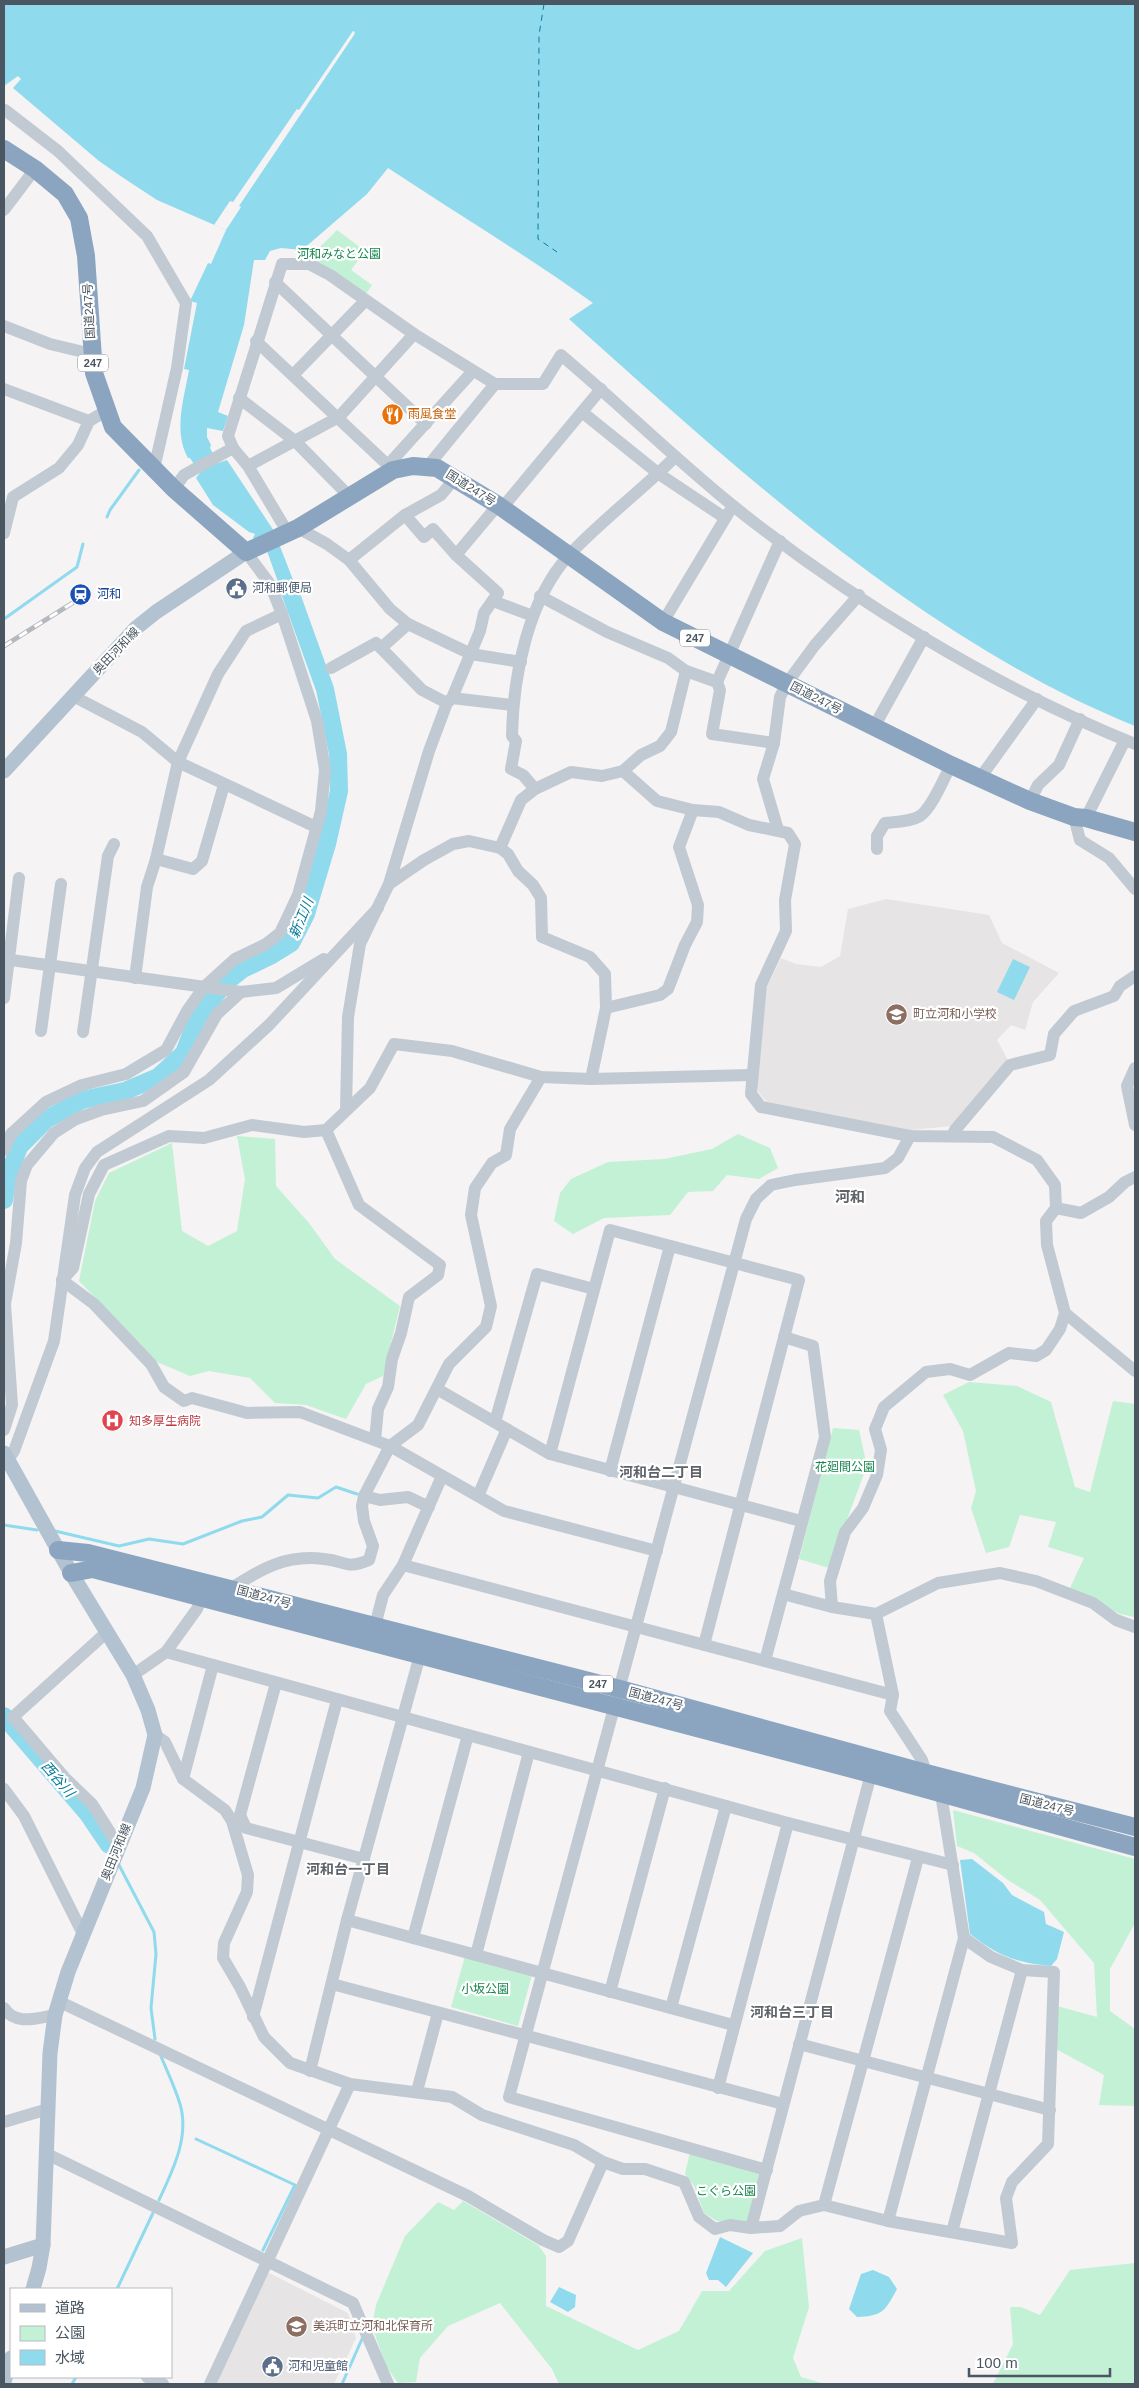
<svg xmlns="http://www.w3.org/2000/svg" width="1139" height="2388" font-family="Arial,'Noto Sans JP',sans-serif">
  <rect width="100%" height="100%" fill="#f5f3f3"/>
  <!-- education -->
  <g fill="#e6e4e5">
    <polygon points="886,899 989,915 1002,943 1059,973 1033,1002 1025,1030 1011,1025 997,1040 1009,1062 952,1126 911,1130 767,1102 758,1092 757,1076 767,987 781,958 796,964 821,967 840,956 848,909"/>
    <polygon points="267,2272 348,2313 356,2338 334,2384 215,2384"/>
  </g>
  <!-- green -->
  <g fill="#c3f1d5">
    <polygon points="337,230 365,251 351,270 372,285 366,294 310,257"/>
    <polygon points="738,1134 770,1148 778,1168 759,1179 727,1175 713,1191 688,1192 670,1215 604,1218 573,1234 554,1221 560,1193 571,1179 608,1162 664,1159 712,1149"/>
    <polygon points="237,1136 275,1139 276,1186 309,1223 335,1259 400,1306 383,1376 366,1384 346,1419 306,1405 275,1403 250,1378 209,1371 190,1376 157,1362 79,1281 95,1201 109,1173 172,1143 182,1231 208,1246 237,1231 245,1179"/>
    <polygon points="969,1382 1017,1386 1051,1402 1075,1487 1090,1492 1113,1401 1135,1404 1135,1617 1120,1614 1070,1588 1084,1558 1048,1547 1056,1522 1020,1515 1009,1547 986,1553 971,1508 976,1491 963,1431 943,1395"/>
    <polygon points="833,1428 859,1430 866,1462 865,1471 829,1568 799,1559"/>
    <polygon points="953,1810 1135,1859 1135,1923 1110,1969 1110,2011 1135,2029 1135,2106 1099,2105 1104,2075 1056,2049 1057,2006 1097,2017 1094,1963 1040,1900 1005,1878 974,1853 957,1846"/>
    <polygon points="465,1956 532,1975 518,2026 451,2007"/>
    <polygon points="690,2152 759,2174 747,2223 717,2221 704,2213 694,2186 685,2174"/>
    <polygon points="463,2201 538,2245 546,2256 546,2306 638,2350 679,2331 702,2291 729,2291 765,2251 802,2238 809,2307 793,2358 801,2377 825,2384 559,2384 552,2369 500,2303 448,2326 420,2358 416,2382 398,2383 386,2366 372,2326 376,2305 405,2236 438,2202 454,2210"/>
    <polygon points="1135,2263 1135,2384 993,2384 1013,2344 1010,2307 1021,2307 1040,2315 1070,2270"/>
  </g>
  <!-- water -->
  <g fill="#90daee">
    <path d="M4,4h1131v722c-213,-86 -396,-255 -566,-407l24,-16c-67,-48 -137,-90 -205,-135l-21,26 -65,56 -21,-2 -11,3 -5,9h-11l-10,65 -26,87 10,4 -5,15 -16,-3v9l4,8 -1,3 8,15 9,-3 47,71 30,77 -15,5 -22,-62 -14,-13 2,-4 -6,-2 -36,-27 -17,-27 4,-5 -10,-15h-2c-15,-27 -4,-59 1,-88l-5,-1 13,-66 -7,-2 18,-38 3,1 15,-34 -69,-30 -35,-23 -23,-16 -86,-73 8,-9 -3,-3 -14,10z"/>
    <polygon points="1013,959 1030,967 1014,1000 997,992"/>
    <path d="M972,1859l31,24 9,12 32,17 2,12 18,8 -7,27 -6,7c-37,-4 -52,-10 -81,-32l-10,-74z"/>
    <polygon points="720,2237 753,2253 726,2287 718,2280 709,2280 706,2273"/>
    <path d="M873,2270l16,7 8,12c-12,22 -14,27 -40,28l-8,-8 12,-35z"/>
    <polygon points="559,2287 576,2295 575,2307 568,2312 550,2302"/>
  </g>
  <!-- pier -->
  <polygon fill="#f5f3f3" points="353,31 355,32 354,35 239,206 241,207 226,230 214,225 230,201 233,202 297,109 299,110"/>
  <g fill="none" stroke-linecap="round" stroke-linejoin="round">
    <!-- stream -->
    <g stroke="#90daee" stroke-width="3">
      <polyline points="107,517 110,510 139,470"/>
      <polyline points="4,619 77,567 83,544"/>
      <polyline points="4,1525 37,1530"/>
      <polyline points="55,1531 119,1546 149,1539 183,1544 242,1521 262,1517 288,1495 318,1498 336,1487 357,1494"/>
      <polyline points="119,1865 154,1932 156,1954 151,2008 155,2039"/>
      <polyline points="196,2139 295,2185 263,2250"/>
      <path d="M159,2200c13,-28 31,-63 21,-96 -5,-17 -13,-33 -20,-50"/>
      <polyline points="117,2289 153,2213"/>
      <polyline points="72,2384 76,2377"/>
      <polyline points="342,2384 362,2339"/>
    </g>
    <!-- river -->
    <g stroke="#90daee" stroke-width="18">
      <polyline points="4,1200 7,1180 19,1147 47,1119 82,1100 125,1091 158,1077 184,1053 197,1019 225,983 243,969 270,956 291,943 306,914 327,844 339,791 338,754 325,689 289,589"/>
      <polyline points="4,1716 88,1814 109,1845"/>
    </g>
    <!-- ferry -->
    <polyline stroke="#0c7c9b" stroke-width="1" stroke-dasharray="6 5" stroke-linecap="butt" points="544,4 539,35 538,239 557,252"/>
    <!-- minor -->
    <g stroke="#c1cad2" stroke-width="12">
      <polyline points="5,110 58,151 147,236 186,303 177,368 154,469"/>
      <polyline points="4,210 35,169"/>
      <polyline points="275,282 426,424"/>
      <polyline points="4,326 50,344 92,354"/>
      <polyline points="256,341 393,470"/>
      <polyline points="294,374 365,301"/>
      <polyline points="4,389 89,421"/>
      <polyline points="239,398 295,441 349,496"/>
      <polyline points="582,412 659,474 725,518"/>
      <polyline points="388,465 473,371"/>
      <polyline points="248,466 339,417 414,334"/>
      <polyline points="428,466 495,384"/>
      <polyline points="174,489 184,475 233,448"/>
      <polyline points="502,508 601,389"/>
      <polyline points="405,515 424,537 433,529 456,555 498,593 484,613 480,631 452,698"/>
      <polyline points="298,528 327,544 349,560 390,609 408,624 471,654 521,662"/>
      <polyline points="4,533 13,497 59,468 78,445 89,421 106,411"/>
      <path d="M288,533l-40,-67 -15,-18 -5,-12 54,-172h27l21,11 84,59 81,50h48l18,-29c58,49 112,102 171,150 117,94 264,183 403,239"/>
      <polyline points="456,555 498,505"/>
      <polyline points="349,560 405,515 441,495 456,477"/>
      <polyline points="540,596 607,632 668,658 686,671 717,682 720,690 712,734 774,743"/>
      <polyline points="493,601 533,616"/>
      <polyline points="663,622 729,512"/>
      <polyline points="381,648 408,624"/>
      <polyline points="331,668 376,643 422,690 447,703"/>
      <polyline points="717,682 780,541"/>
      <polyline points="73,696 142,732 178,762 316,827"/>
      <polyline points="874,727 924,637"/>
      <polyline points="623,771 657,801 693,810 719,812 749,825 788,833 795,844 785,900 786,931 761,985 751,1094 761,1107 910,1136 993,1137 1037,1160 1055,1185 1056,1208 1046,1221 1047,1245 1065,1313 1060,1329 1046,1350 1036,1356 1009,1353 970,1375 950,1369 926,1372 884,1407 875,1429 881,1450 877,1475 863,1508 845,1532 830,1581 832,1607"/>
      <polyline points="980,778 1037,699"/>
      <path d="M535,789l-12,-14 -12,-6 5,-28 -4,-5c1,-60 16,-136 57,-181 33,-35 72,-64 106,-98"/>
      <polyline points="1030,801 1038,785 1059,765 1080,719"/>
      <polyline points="1074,817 1080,840 1109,858 1135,889"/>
      <polyline points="1086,818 1125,740"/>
      <polyline points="778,830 763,779 774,743 780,697 787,683 815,645 859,595"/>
      <polyline points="500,848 521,800 535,789 571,772 602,776 623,771 641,755 660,746 671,732 686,671"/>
      <path d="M877,849v-13l8,-13c10,-1 25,-1 35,-7 12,-8 24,-38 31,-51"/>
      <polyline points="156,859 193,869 202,861 224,785"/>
      <polyline points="389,884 424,860 453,844 469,841 500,848 508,854 518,871 533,885 541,898 542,937 590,957 605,974 606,1008 591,1079"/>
      <polyline points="4,959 241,992 276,988 324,959"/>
      <polyline points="135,978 147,887 156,859 178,762 218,674 246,631 282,614"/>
      <polyline points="4,998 19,878"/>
      <polyline points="606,1008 660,995 668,989 685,945 697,922 698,905 679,847 693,810"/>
      <polyline points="41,1031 61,884"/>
      <polyline points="83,1032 108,856 114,844"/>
      <polyline points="1135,1068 1127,1086 1135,1125"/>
      <polyline points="346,1110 348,1017 360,944 389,884 429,751 447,703 452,698 512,705"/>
      <polyline points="326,1130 359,1205 440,1265 438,1275 409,1297 401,1333 392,1359 388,1387 378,1409 375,1440"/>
      <polyline points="952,1136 955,1130 1010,1065 1050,1055 1054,1034 1074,1011 1114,996 1120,986 1135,976"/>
      <polyline points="4,1150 11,1134 46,1102 82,1085 126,1074 166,1050 187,1011 204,987 235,959 266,944 280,933 298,895 321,811 325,770 317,721 282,614 270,584 246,552"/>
      <polyline points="1056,1208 1081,1213 1109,1197 1125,1182 1135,1177"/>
      <polyline points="62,1280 73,1268 89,1194 104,1165 169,1136 204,1138 252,1125 304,1132 326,1130 370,1088 394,1044 452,1051 541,1077 591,1079 751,1075"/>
      <polyline points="62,1280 94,1304 151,1364 164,1387 184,1401 192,1398 247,1413 300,1412 390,1446 504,1511 657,1551"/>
      <polyline points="1065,1313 1135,1371"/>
      <polyline points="437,1389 550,1454 801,1521"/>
      <polyline points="495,1422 537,1274 594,1289"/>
      <polyline points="4,1430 12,1405 5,1304 16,1243 21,1181 27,1165 54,1133 76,1119 101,1110 143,1101 184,1072 217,1014 241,992"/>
      <polyline points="550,1454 610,1230 799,1280 704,1645"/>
      <polyline points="8,1460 14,1451 54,1341 75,1195 85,1168 97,1152 209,1080 269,1025 378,908"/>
      <polyline points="610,1471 670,1246"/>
      <polyline points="364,1496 380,1500 408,1497 429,1507"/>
      <polyline points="478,1496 507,1429"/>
      <polyline points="403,1565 893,1695"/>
      <path d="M230,1589c31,-20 56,-35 94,-30 23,2 21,11 45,1l4,-14 -9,-25 -2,-15 2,-10 26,-50 28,-21 31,-61 37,-37 5,-21 -20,-91 4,-27 17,-25 14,-8 4,-26 31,-52"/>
      <polyline points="783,1594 832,1607 876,1614 938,1583 1000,1573 1036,1581 1093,1603 1116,1620 1135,1627"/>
      <polyline points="876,1614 893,1695 890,1711 922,1760 926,1773"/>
      <polyline points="375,1626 383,1595 403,1565 442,1476"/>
      <polyline points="107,1632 13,1717 64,1777 92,1804 118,1845"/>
      <polyline points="166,1652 788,1823 953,1865"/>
      <polyline points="765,1661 825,1437 813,1346 784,1337"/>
      <polyline points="133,1675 166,1652 197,1609 201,1598"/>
      <polyline points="276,1683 240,1815 246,1828 364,1859"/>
      <polyline points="155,1735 165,1742 183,1779 225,1810 232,1821 248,1875 247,1892 224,1943 223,1958 240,1987 264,2037 290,2063 350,2084 452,2097 482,2115 574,2145 603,2162 623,2169 645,2169 684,2182 699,2217 715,2229 730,2225 751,2228 780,2226 799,2211 824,2205 888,2221 1012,2243 1006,2198 1012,2182 1048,2144 1054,1972 1022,1970 991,1957 964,1938"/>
      <polyline points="183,1779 213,1665"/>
      <polyline points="4,1789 24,1816 83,1934"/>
      <polyline points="347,1920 733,2025"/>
      <polyline points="413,1938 468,1735"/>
      <polyline points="476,1955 529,1752"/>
      <polyline points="332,1984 783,2104"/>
      <polyline points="610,1992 665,1788"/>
      <polyline points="58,2001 468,2196 543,2240 559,2247 568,2241 603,2162"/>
      <path d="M4,2008c11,18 33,10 51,7"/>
      <polyline points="671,2008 726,1806"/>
      <polyline points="253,2017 337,1700"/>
      <polyline points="799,2044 1050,2110"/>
      <polyline points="310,2071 347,1920 420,1655"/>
      <polyline points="718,2088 788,1823"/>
      <polyline points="417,2091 438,2013"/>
      <polyline points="4,2122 48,2109"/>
      <polyline points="47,2154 353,2303 388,2384"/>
      <polyline points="767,2170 509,2097 746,1219 756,1199 771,1185 795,1180 885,1168 898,1158 910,1136"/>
      <polyline points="824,2205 918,1858"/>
      <polyline points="888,2221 964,1938 941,1794"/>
      <polyline points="751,2228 871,1774"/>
      <polyline points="952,2232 1022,1970"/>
      <polyline points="147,2377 163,2384"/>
      <polyline points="210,2384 350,2084"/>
    </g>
    <!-- major -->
    <g stroke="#b3c2d1" stroke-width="15">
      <polyline points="4,771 136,628 156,612 246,552"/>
      <polyline points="4,1453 71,1573 133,1675 148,1710 155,1735 143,1788 68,1972 55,2015 50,2053 43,2245 4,2257"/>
      <polyline points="33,2289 39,2268 43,2245"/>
      <polyline points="4,2382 11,2358"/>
    </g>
    <!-- highway -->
    <g stroke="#8ba5c1" stroke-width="18">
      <polyline points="4,149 35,169 65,194 79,218 86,256 94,373 113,427 174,489 246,552 298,528 393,470 413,466 437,468 498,505 663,622 951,765 1030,801 1074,817 1086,818 1135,832"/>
      <polyline points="58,1550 88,1553 230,1589 620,1689 926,1773 1135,1827"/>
      <polyline points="71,1573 93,1569 871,1774 1135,1847"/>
    </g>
    <defs>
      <polyline id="rail" points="4,646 82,597"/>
    </defs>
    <!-- rail casing -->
    <use href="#rail" stroke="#b5b8bd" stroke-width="5"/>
    <!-- rail -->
    <use href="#rail" stroke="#fff" stroke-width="3" stroke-dasharray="9" stroke-linecap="butt"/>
  </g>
  <!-- icons -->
  <defs>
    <symbol id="restaurant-disc" viewBox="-11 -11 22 22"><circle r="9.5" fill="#e8710a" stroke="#fff"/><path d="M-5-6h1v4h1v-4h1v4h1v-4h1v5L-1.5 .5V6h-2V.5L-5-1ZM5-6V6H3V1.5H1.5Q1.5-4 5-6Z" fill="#fff"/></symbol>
    <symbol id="civic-disc" viewBox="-11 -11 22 22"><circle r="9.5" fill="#5c6f8a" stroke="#fff"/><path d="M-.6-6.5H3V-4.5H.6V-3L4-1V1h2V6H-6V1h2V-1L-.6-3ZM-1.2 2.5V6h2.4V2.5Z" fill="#fff"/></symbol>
    <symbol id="station-disc" viewBox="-11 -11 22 22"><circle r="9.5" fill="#1a4fb4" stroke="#fff"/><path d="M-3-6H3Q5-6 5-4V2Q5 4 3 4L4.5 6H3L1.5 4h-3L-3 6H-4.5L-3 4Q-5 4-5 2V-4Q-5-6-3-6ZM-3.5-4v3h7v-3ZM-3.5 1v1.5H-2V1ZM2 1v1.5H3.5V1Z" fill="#fff"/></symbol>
    <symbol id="school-disc" viewBox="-11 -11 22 22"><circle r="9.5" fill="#8d6e63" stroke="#fff"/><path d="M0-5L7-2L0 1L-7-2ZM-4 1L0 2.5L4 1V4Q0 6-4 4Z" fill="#fff"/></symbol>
    <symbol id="hospital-disc" viewBox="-11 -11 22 22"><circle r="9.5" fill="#e0444e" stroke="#fff"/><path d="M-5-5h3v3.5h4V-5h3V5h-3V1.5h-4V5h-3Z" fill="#fff"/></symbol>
  </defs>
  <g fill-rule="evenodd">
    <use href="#restaurant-disc" x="380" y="402" width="25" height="25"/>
    <use href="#civic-disc" x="224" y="576" width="25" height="25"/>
    <use href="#station-disc" x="68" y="582" width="25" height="25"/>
    <use href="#school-disc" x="884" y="1002" width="25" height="25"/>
    <use href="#hospital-disc" x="100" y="1408" width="25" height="25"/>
    <use href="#school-disc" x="284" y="2314" width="25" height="25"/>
    <use href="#civic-disc" x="260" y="2354" width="25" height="25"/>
  </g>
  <g text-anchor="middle" stroke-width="4.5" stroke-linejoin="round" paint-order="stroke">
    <!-- shield labels -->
    <g fill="#fff" stroke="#808990" stroke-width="1">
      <rect x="78" y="354.5" width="30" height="17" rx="4"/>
      <rect x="680" y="629.5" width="30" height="17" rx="4"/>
      <rect x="583" y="1675.5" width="30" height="17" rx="4"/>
    </g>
    <g font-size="11" font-weight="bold" fill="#4a5661">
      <text x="93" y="367">247</text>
      <text x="695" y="642">247</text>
      <text x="598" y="1688">247</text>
    </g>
    <!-- park labels -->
    <g font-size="12" fill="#17864f" stroke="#fff">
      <text x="339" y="258">河和みなと公園</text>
      <text x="845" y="1471">花廻間公園</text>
      <text x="485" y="1993">小坂公園</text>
      <text x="726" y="2195">こぐら公園</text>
    </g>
    <!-- street labels -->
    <g font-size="12" fill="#4a5661" stroke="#fff">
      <text transform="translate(89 311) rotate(-93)" y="4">国道247号</text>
      <text transform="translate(471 488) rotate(32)" y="4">国道247号</text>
      <text transform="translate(116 651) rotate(-46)" y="4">奥田河和線</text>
      <text transform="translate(816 698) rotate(27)" y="4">国道247号</text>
      <text transform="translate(264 1597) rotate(15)" y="4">国道247号</text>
      <text transform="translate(656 1699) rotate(15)" y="4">国道247号</text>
      <text transform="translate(1047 1805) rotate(14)" y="4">国道247号</text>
      <text transform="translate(116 1852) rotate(-68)" y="4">奥田河和線</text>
    </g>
    <!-- food labels -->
    <g font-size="12" fill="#c56008" stroke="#fff" text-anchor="start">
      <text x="408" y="418">雨風食堂</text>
    </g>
    <!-- service labels -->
    <g font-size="12" fill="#4e5e75" stroke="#fff" text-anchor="start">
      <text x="252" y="592">河和郵便局</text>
      <text x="288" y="2370">河和児童館</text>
    </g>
    <!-- transit labels -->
    <g font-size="12" fill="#164399" stroke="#fff" text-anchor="start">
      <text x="97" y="598">河和</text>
    </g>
    <!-- education labels -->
    <g font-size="12" fill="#785e54" stroke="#fff" text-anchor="start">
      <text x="913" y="1018">町立河和小学校</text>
      <text x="313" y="2330">美浜町立河和北保育所</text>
    </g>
    <!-- health labels -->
    <g font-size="12" fill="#be3a42" stroke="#fff" text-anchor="start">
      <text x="129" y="1425">知多厚生病院</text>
    </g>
    <!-- water labels -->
    <g font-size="14" font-style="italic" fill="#0c7c9b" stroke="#fff">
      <text transform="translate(301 918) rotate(-68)" y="5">新江川</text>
      <text transform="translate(58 1779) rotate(49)" y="5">西谷川</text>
    </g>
    <!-- neighbourhood labels -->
    <g font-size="14" font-weight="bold" fill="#5f6368" stroke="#fff">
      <text x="661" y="1477">河和台二丁目</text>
      <text x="348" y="1874">河和台一丁目</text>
      <text x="792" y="2017">河和台三丁目</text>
    </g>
    <!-- quarter labels -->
    <g font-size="15" font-weight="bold" fill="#5f6368" stroke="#fff">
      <text x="850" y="1202">河和</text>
    </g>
  </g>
  <!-- border -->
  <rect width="1139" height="2388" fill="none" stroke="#4a5661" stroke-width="10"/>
  <!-- legend -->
  <rect x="10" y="2288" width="162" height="90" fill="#ffffff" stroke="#b7bbc0"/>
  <rect x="20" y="2304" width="25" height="8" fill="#b3c2d1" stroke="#b7bbc0"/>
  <text x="55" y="2313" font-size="15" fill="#4a5661">道路</text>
  <rect x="20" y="2326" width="25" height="15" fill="#c3f1d5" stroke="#b7bbc0"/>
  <text x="55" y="2338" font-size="15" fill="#4a5661">公園</text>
  <rect x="20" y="2350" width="25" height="15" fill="#90daee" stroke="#b7bbc0"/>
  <text x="55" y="2363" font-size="15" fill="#4a5661">水域</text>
  <!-- scale -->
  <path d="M969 2368v8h141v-8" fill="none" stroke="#4a5661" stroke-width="2.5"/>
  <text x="976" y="2368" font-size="15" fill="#4a5661" stroke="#ffffff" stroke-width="4" paint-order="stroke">100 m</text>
</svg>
